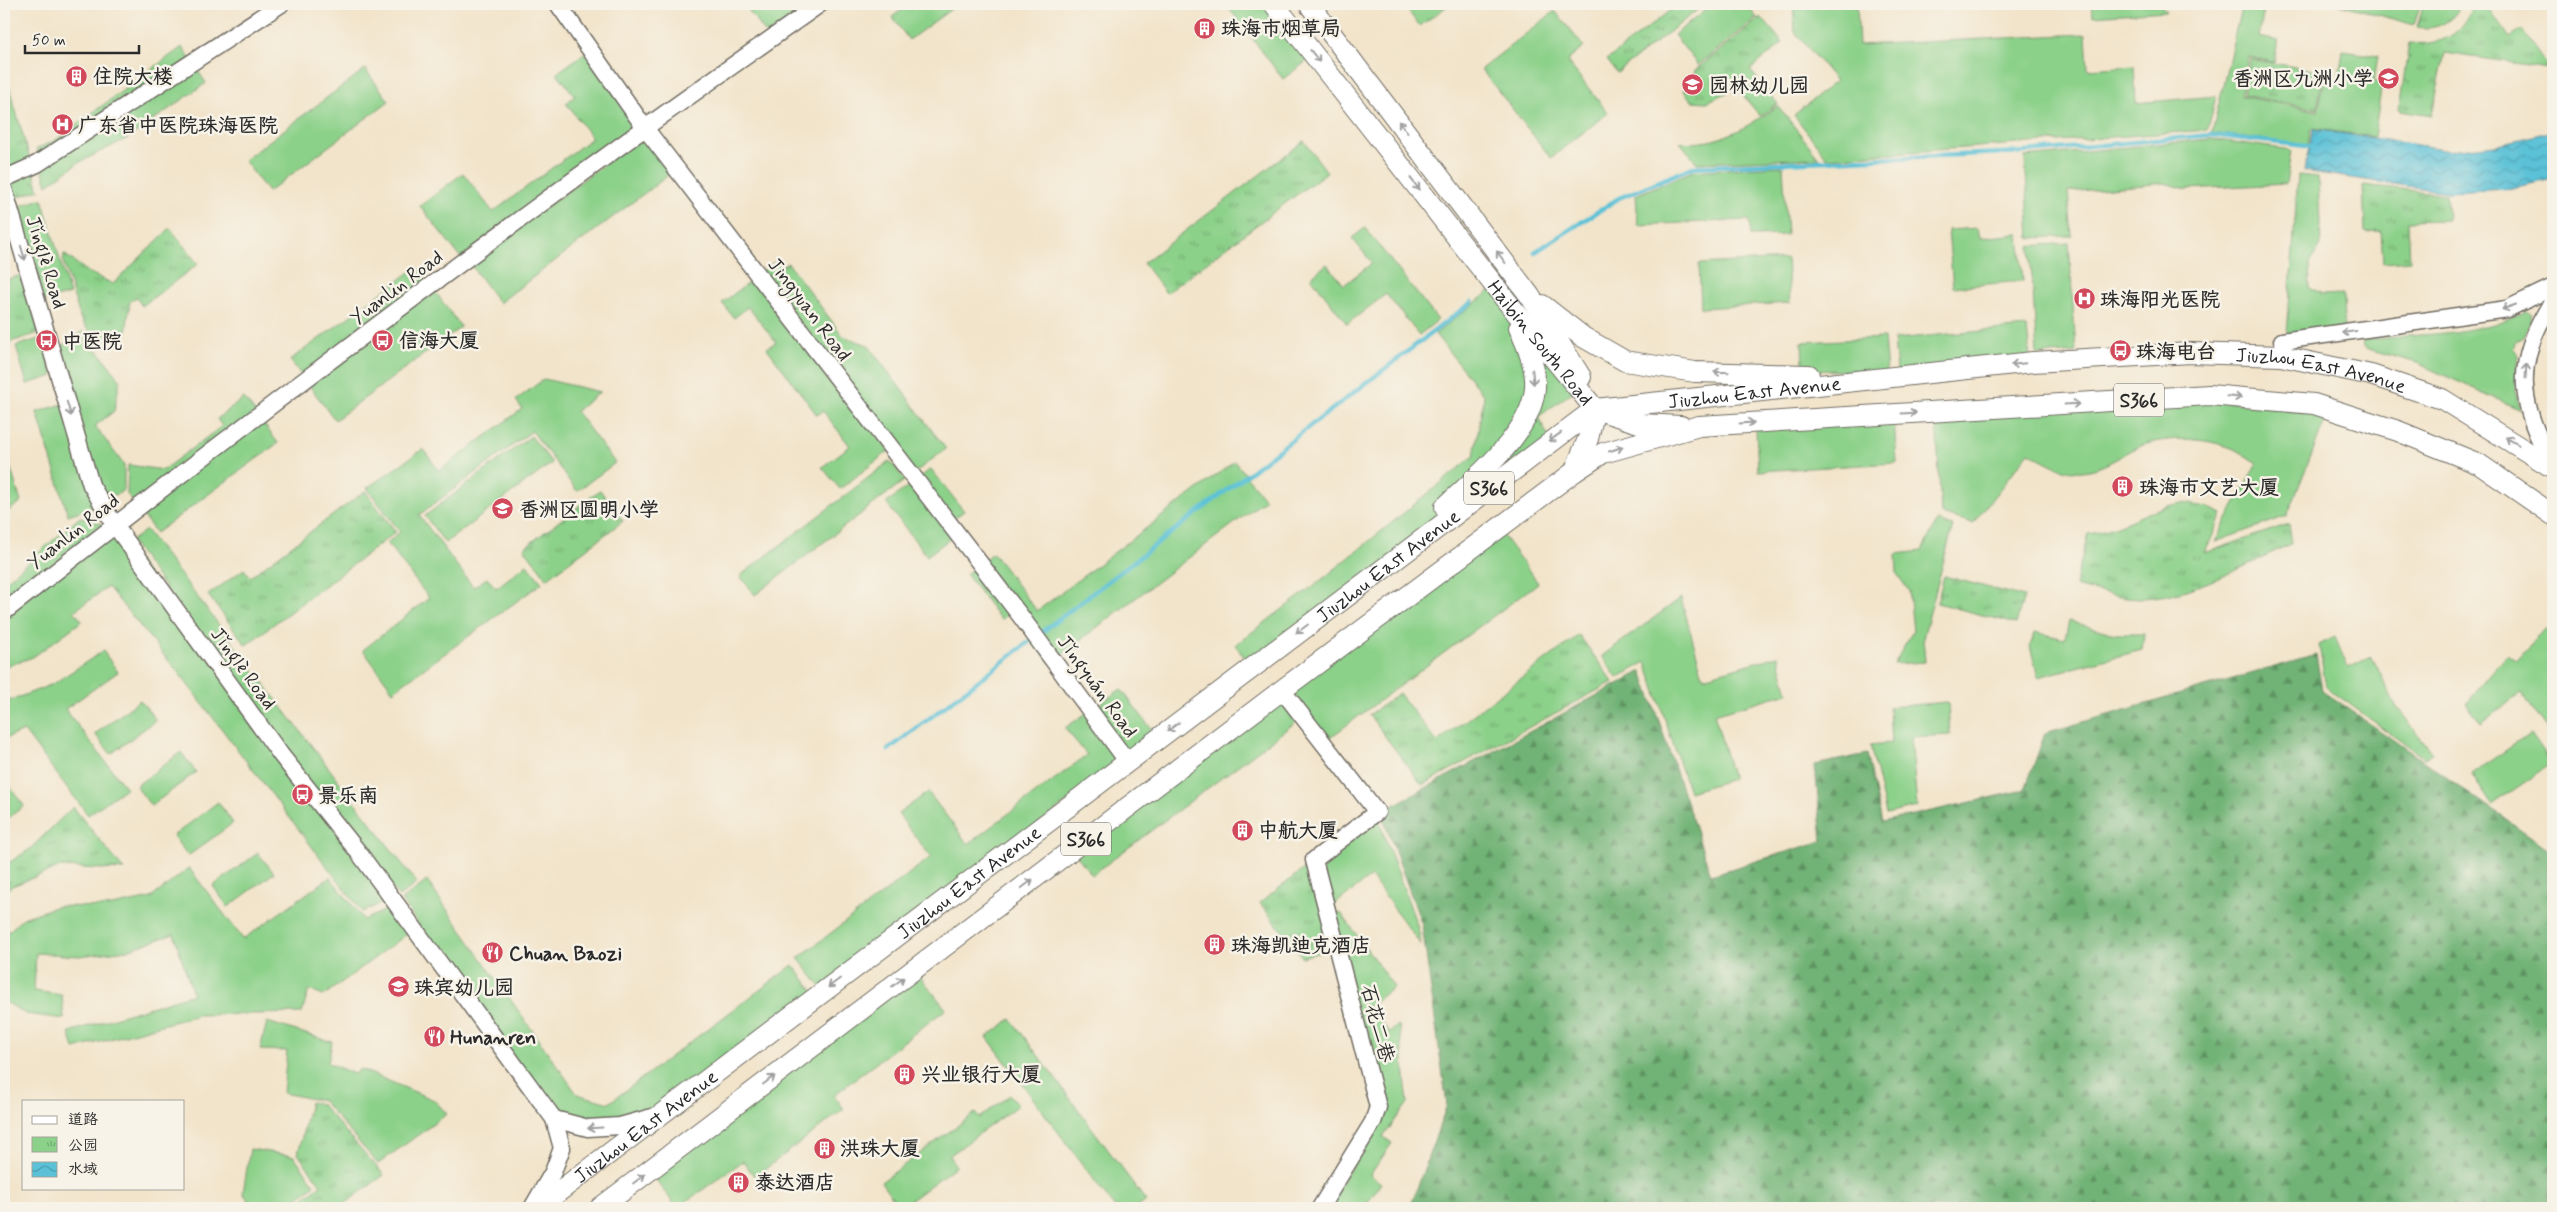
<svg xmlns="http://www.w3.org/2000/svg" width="2557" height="1212" font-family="Mynerve,'LXGW WenKai TC',sans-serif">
  <defs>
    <pattern id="forest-firs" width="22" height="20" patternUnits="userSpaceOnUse" patternTransform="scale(1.25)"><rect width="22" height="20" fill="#71b376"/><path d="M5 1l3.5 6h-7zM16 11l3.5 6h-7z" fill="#5d9261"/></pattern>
    <pattern id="park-tufts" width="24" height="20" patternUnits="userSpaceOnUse" patternTransform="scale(1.25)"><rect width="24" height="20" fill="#8cd18a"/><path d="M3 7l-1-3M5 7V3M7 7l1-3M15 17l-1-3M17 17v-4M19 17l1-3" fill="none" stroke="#73aa71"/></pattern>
    <pattern id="water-waves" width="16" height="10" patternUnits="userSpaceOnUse" patternTransform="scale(1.25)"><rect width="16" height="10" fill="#5ac1d7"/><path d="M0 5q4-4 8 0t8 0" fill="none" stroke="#4b9daf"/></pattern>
  </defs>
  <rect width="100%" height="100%" fill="#f7f3e8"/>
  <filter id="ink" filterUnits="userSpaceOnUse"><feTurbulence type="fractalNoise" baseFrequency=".02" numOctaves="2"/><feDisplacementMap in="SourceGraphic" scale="10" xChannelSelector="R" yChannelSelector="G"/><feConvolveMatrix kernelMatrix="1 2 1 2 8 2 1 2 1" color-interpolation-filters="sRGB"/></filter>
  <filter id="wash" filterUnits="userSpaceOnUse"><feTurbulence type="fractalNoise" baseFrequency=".0096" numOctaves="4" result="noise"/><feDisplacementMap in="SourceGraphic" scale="20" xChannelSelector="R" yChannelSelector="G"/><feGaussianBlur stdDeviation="1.12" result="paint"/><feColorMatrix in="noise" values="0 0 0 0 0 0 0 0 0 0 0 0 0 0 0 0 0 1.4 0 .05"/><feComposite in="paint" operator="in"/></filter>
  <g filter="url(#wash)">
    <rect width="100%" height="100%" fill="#f2e4ca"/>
    <!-- green -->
    <g fill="#8cd18a" stroke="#5c7e5a">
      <polygon points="744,4 812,4 767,35"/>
      <polygon points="910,4 958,4 909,40 892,17"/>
      <polygon points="1226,4 1269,4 1311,58 1283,79"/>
      <polygon points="1713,4 1746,4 1757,18 1698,65 1674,35"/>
      <polygon points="1793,4 1857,4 1859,45 2086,34 2088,69 2134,66 2136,103 2216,96 2208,130 1827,158 1794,115 1836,81 1795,32"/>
      <polygon points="2092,4 2160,4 2166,11 2093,16"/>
      <polygon points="2242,4 2265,4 2259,37 2278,41 2274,62 2248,57 2241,96 2318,111 2324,81 2338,83 2343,51 2378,56 2374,81 2382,83 2374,137 2311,128 2308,145 2212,133"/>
      <polygon points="2340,4 2421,4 2414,25"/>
      <polygon points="1555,11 1584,47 1567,61 1608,113 1551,158 1481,69"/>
      <polygon points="182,47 206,83 128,138 78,163 47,185 36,149 54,141"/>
      <polygon points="587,51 641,128 461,258 420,206 463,173 493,212 592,138 566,103 575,96 557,73"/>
      <polygon points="365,69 389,101 268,192 244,160"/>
      <path d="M1778,106l41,52 -122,5 -17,-21c38,5 68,-16 98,-36z"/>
      <polygon points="642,136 670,174 499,303 470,264"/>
      <polygon points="2211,139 2291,150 2286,184 2187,189 2164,183 2068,192 2072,236 2030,238 2025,157"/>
      <polygon points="1783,166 1787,235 1751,236 1749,220 1638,225 1636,195 1693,171"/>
      <polygon points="2298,175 2318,177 2321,246 2309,263 2310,288 2322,295 2343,294 2344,328 2287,335"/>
      <polygon points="42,199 70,294 41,302 13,208"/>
      <polygon points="1365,228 1438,320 1419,335 1386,294 1347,324 1311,277 1327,264 1344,285 1372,263 1352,238"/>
      <polygon points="1978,228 1980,238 2019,234 2023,281 1953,287 1948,230"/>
      <polygon points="2069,243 2076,352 2037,355 2030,246"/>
      <polygon points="1787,259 1790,303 1701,308 1699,264"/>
      <polygon points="778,260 783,266 788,263 843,336 868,345 946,449 914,473 759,273"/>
      <polygon points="417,267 461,327 335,420 290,360"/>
      <polygon points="756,277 889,451 840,489 822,467 850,446 823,411 817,415 767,348 776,342 748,307 734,318 722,303"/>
      <polygon points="1494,288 1574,391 1538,417 1550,439 1250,664 1235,645 1320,581 1474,456 1484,396 1435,334"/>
      <polygon points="2527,311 2532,314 2523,337 2516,341 2513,348 2519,355 2515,392 2521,410 2417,363 2365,348 2362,343 2365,340 2455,332 2495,324"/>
      <polygon points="2027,327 2030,359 1897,371 1894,339"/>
      <polygon points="83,331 120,380 114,411 95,426 124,465 124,490 105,500 93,479 55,351"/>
      <polygon points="42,338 53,376 27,384 16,346"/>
      <polygon points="1884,338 1887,372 1803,370 1802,342"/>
      <polygon points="544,379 600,392 576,411 615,463 577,491 532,431 419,515 473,587 487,578 496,588 527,564 542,583 393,691 363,650 429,598 387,543 400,532 367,488 423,449 439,471 522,409 516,400"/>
      <polygon points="244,398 278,443 156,533 127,494 128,465 163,470 222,426 217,419"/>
      <path d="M2207,400l121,13 -41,103 -72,26 42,-79c-7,-4 -15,-10 -23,-14 -29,-12 -72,-14 -100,0 -17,9 -33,21 -52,22 -19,2 -38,-10 -53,-19l-56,71 -32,-9 -5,-98z"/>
      <polygon points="63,404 97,506 68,515 37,412"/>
      <polygon points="1894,420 1897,463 1758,471 1756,428"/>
      <polygon points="531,436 552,463 445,543 425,516"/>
      <polygon points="890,461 905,480 755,595 740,576"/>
      <polygon points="1235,461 1265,500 1050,663 1011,612 1001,620 966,574 993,553 1037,611"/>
      <polygon points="931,469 964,511 952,520 960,531 927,556 886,503"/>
      <polygon points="80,517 114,528 389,900 362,912 181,676 108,587 74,611 82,621 33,657 4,667 4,583"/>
      <polygon points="1937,521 1953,526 1923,638 1925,662 1894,664 1913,631 1909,591 1897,574 1896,554 1922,551"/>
      <polygon points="146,530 417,883 399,897 286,754 131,541"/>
      <polygon points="1501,533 1538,583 1328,739 1291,690"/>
      <polygon points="1681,598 1703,677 1778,656 1788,693 1714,714 1733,779 1689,792 1646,662 1617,678 1602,656"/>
      <polygon points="2069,621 2115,634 2144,634 2142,650 2038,677 2030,646 2035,632 2065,639"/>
      <polygon points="2544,628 2553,635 2553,727 2548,730 2521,693 2481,723 2466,703 2507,654 2517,661"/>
      <polygon points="2335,637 2348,668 2372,657 2396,706 2433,753 2424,758 2326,687 2319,645"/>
      <polygon points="103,651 118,672 65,709 126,788 88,815 24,731 4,739 4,703 53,684"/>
      <polygon points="1121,689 1156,735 821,987 798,958 931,857 898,814 928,792 968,844 1087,755 1065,728"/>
      <polygon points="1279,698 1296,722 1092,875 1074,852"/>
      <polygon points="140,700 156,720 111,754 95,734"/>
      <polygon points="1948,702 1950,735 1911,737 1917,807 1886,814 1870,745 1891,743 1889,707"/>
      <polygon points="2530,734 2551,764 2492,805 2471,774"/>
      <polygon points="181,752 196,772 151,806 136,786"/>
      <polygon points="6,781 24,806 4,821 4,783"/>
      <polygon points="218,802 233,823 188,856 173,836"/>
      <polygon points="1378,818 1418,928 1421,945 1371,877 1332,906 1321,863"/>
      <polygon points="258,853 274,873 228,907 213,886"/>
      <polygon points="189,868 243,939 330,877 364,920 392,907 410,932 323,996 309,990 302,1013 198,1015 74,1049 69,1032 193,994 174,934 127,950 80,956 36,953 34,991 62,995 64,1019 26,1014 4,1001 4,936 23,918 58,906 107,907 151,898"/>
      <polygon points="427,881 577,1094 609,1103 793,965 815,993 657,1113 589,1125 556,1115 401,900"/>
      <polygon points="1341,913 1394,987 1369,1006 1389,1032 1399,1025 1408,1103 1383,1137 1392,1143 1370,1175 1381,1183 1364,1208 1326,1208 1379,1122 1334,915"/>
      <polygon points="918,974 946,1009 834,1095 844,1109 755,1177 743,1161 677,1208 653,1176"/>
      <polygon points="1011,1019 1146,1201 1137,1208 1115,1208 987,1037"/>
      <polygon points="267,1022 332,1042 328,1063 354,1074 360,1069 434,1100 447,1114 378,1164 323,1101 283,1093 287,1051 260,1050"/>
      <polygon points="1010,1095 1018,1105 949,1156 956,1166 900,1208 881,1182 975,1113 979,1118"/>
      <polygon points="250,1149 294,1156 315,1185 284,1208 254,1208 243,1193"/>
    </g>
    <!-- forest -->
    <polygon fill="url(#forest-firs)" stroke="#4e6f50" points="2316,655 2322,690 2553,852 2553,1208 1410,1208 1447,1105 1422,925 1381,812 1642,671 1711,875 1822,841 1815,765 1867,754 1882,822 2025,790 2045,733"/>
    <!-- park -->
    <g fill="url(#park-tufts)" stroke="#5c7e5a">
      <polygon points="1402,4 1450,4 1420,26"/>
      <polygon points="1678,4 1705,4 1617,73 1607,60"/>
      <path d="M2424,4h37c-7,18 -26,27 -44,23z"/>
      <path d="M2475,4h11l24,34 12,-8 26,38 -103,-15 -13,62 -33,-5 10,-67c35,3 52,-8 66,-39z"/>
      <polygon points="1761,17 1783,43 1750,70 1778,104 1760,116 1737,88 1707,102 1692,101 1683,90 1692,80 1695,70"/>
      <polygon points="2250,59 2324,72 2317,109 2243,95"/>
      <polygon points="4,70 39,190 13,198 4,167"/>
      <polygon points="1304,141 1327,172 1166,293 1143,263"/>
      <polygon points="2363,185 2446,194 2448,220 2408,221 2410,261 2383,263 2381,231 2365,232"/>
      <polygon points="170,228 198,264 142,306 136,297 130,301 126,334 101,348 81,320 63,261 64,254 88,272 113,284"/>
      <polygon points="22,275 39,333 4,344 4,280"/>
      <polygon points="9,463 21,502 4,514 4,464"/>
      <polygon points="600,490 623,521 547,579 524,548"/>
      <polygon points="365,491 396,532 246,645 208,595 244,569 250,577"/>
      <path d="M2183,503l24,4 15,7 -17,39 84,-29 3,19c-44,21 -100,53 -149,55 -23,0 -46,-7 -68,-12l13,-53c34,-3 61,-26 95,-30z"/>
      <polygon points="1944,576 2024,597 2016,624 1937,603"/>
      <polygon points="1579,635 1613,682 1422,785 1369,715 1399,693 1437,742"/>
      <polygon points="73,807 124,870 61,867 12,886 4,892 4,866 30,849"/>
      <polygon points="1309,865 1332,949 1302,957 1260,903"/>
      <polygon points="310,1102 321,1104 384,1175 339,1208 290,1208 321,1185 298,1154"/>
    </g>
    <!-- water -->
    <polygon fill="url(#water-waves)" stroke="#427681" points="2313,129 2450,150 2495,145 2553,131 2553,179 2507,189 2448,192 2304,171"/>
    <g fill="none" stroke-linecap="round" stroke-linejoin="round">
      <!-- stream -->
      <g stroke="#5ac1d7" stroke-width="4.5">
        <polyline points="1535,252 1619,198 1693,167 2026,152 2211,135 2314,147"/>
        <polyline points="888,750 1472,302"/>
      </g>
    </g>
  </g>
  <g filter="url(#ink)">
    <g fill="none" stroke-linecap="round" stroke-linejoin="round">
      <defs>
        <g id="minor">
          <polyline points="558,4 645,128 1019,614 1127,761"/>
          <polyline points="4,179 37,164 281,4"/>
          <polyline points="4,189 91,485 114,524 281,755 359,853 554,1119 562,1148 553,1172 532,1208"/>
          <path d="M2553,301c-41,61 -34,104 0,165"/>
          <polyline points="2282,341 2507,309 2553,287"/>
          <path d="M4,612c210,-165 424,-327 641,-484 58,-42 117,-83 175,-124"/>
          <polyline points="1282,690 1377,812 1314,860 1378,1107 1373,1122 1320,1208"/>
          <polyline points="554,1119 588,1128 620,1126 656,1116"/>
        </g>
        <g id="major">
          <path id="s1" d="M1274,4l231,295 90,110 47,15 39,2"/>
          <polyline points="1309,4 1530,296 1581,377"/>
          <polyline points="1542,305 1583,337 1625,361 1695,372 1809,375"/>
          <polyline points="1574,472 1588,439 1595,409"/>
          <path d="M1445,507c32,-31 94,-79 90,-128 -1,-18 -9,-36 -16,-51"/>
          <path id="s2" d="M537,1208l1058,-799 438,-47 158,-9 90,3 90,19 71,24 111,69"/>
          <polyline points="600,1208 1282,690 1574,472 1603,453 1699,426 2209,395 2314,404 2398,431 2479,464 2553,515"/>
        </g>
      </defs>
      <!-- minor casing -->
      <use href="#minor" stroke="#716c63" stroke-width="19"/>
      <!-- major casing -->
      <use href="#major" stroke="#716c63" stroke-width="22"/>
      <!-- minor -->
      <use href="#minor" stroke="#fff" stroke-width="16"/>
      <!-- major -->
      <use href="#major" stroke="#fff" stroke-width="20"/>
    </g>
    <!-- one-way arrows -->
    <defs><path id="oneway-shaft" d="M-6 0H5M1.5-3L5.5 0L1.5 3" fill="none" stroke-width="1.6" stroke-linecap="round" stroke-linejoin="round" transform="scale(1.25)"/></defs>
    <g stroke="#a0a0a0">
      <use href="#oneway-shaft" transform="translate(1315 56) rotate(52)"/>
      <use href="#oneway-shaft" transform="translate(1403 127) rotate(-127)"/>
      <use href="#oneway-shaft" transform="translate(1415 184) rotate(52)"/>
      <use href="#oneway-shaft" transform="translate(23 253) rotate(73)"/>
      <use href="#oneway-shaft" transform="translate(1501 257) rotate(-127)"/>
      <use href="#oneway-shaft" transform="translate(2509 307) rotate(161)"/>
      <use href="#oneway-shaft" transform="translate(2349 332) rotate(172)"/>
      <use href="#oneway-shaft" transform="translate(2018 364) rotate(174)"/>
      <use href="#oneway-shaft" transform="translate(2526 371) rotate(-87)"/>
      <use href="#oneway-shaft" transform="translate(1721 372) rotate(-178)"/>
      <use href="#oneway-shaft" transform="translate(1533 377) rotate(84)"/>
      <use href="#oneway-shaft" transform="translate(2234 397) rotate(5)"/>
      <use href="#oneway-shaft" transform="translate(2072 404) rotate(-3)"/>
      <use href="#oneway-shaft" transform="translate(69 409) rotate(73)"/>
      <use href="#oneway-shaft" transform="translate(1909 413) rotate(-3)"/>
      <use href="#oneway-shaft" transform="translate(1747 423) rotate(-4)"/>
      <use href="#oneway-shaft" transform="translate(1555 437) rotate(144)"/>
      <use href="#oneway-shaft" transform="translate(2512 441) rotate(-149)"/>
      <use href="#oneway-shaft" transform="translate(1616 449) rotate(-19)"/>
      <use href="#oneway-shaft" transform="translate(1302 629) rotate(143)"/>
      <use href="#oneway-shaft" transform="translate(1173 727) rotate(143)"/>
      <use href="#oneway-shaft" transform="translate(1027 884) rotate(-37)"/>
      <use href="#oneway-shaft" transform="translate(898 982) rotate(-37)"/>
      <use href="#oneway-shaft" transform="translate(834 983) rotate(143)"/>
      <use href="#oneway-shaft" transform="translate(769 1080) rotate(-37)"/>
      <use href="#oneway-shaft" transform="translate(595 1128) rotate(177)"/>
      <use href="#oneway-shaft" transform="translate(639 1179) rotate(-37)"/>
    </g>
  </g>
  <!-- icons -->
  <defs>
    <symbol id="building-disc" viewBox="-11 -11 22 22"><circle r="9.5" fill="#d1495b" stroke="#f7f3e8"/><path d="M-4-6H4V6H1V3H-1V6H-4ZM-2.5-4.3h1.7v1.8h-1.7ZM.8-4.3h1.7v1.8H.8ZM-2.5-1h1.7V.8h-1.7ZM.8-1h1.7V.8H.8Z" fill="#fff"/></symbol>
    <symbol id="school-disc" viewBox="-11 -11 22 22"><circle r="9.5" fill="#d1495b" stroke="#f7f3e8"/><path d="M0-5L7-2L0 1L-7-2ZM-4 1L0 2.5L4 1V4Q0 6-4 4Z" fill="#fff"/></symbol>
    <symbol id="hospital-disc" viewBox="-11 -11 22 22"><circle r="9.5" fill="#d1495b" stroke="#f7f3e8"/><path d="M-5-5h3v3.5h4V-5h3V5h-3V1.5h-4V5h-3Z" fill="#fff"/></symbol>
    <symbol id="bus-disc" viewBox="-11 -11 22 22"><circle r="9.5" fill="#d1495b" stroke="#f7f3e8"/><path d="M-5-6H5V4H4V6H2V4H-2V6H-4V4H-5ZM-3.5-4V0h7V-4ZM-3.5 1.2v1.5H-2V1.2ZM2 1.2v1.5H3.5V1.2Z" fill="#fff"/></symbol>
    <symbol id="restaurant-disc" viewBox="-11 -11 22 22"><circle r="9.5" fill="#d1495b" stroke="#f7f3e8"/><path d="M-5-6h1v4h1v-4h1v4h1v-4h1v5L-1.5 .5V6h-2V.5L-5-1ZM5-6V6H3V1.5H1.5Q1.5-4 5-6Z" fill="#fff"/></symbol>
  </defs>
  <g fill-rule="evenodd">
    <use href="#building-disc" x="1192" y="16" width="25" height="25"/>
    <use href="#building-disc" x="64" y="64" width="25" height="25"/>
    <use href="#school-disc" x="2376" y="66" width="25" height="25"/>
    <use href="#school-disc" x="1680" y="72" width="25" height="25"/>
    <use href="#hospital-disc" x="50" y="112" width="25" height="25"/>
    <use href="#hospital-disc" x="2072" y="286" width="25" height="25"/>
    <use href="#bus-disc" x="370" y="328" width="25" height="25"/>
    <use href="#bus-disc" x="34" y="328" width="25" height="25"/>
    <use href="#bus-disc" x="2108" y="338" width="25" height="25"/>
    <use href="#building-disc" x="2110" y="474" width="25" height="25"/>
    <use href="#school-disc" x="490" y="496" width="25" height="25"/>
    <use href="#bus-disc" x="290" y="782" width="25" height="25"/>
    <use href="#building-disc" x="1230" y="818" width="25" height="25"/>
    <use href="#building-disc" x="1202" y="932" width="25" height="25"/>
    <use href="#restaurant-disc" x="480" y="940" width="25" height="25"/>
    <use href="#school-disc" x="386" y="974" width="25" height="25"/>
    <use href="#restaurant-disc" x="422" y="1024" width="25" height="25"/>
    <use href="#building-disc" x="892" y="1062" width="25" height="25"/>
    <use href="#building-disc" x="812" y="1136" width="25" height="25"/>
    <use href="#building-disc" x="726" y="1170" width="25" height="25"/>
  </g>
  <g text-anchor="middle" stroke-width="5" stroke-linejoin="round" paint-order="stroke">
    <!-- shield labels -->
    <g fill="#f7f3e8" stroke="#686764" stroke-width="1">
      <rect x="2114" y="383.5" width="50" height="33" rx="4"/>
      <rect x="1464" y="471.5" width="50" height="33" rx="4"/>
      <rect x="1061" y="822.5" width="50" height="33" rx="4"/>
    </g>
    <g font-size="19" font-weight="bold" fill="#2b2b2b">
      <text x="2139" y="407">S366</text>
      <text x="1489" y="495">S366</text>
      <text x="1086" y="846">S366</text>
    </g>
    <!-- poi labels -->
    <g font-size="20" font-weight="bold" fill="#2b2b2b" stroke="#f7f3e8" text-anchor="start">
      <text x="1221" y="35">珠海市烟草局</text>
      <text x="93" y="83">住院大楼</text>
      <text x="2373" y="85" text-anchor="end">香洲区九洲小学</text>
      <text x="1709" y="92">园林幼儿园</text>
      <text x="78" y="132">广东省中医院珠海医院</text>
      <text x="2100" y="306">珠海阳光医院</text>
      <text x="399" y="347">信海大厦</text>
      <text x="62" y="348">中医院</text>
      <text x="2136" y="358">珠海电台</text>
      <text x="2139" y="494">珠海市文艺大厦</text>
      <text x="519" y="516">香洲区圆明小学</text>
      <text x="318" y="802">景乐南</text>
      <text x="1258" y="837">中航大厦</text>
      <text x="1231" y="952">珠海凯迪克酒店</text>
      <text x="509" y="960">Chuan Baozi</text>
      <text x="414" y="994">珠宾幼儿园</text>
      <text x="450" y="1044">Hunanren</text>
      <text x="921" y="1081">兴业银行大厦</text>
      <text x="840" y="1155">洪珠大厦</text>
      <text x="755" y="1189">泰达酒店</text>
    </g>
    <!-- street labels -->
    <g font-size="20" fill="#2b2b2b" stroke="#f7f3e8">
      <text transform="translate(47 262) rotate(73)" y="7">Jǐnglè Road</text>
      <text transform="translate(396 287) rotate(-37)" y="7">Yuanlin Road</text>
      <text transform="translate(810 309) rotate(53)" y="7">Jingyuan Road</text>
      <text dy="7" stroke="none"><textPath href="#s1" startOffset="431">Haibin South Road</textPath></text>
      <text dy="7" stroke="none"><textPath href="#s2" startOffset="2056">Jiuzhou East Avenue</textPath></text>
      <text dy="7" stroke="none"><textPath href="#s2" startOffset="1486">Jiuzhou East Avenue</textPath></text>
      <text transform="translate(73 531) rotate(-38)" y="7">Yuanlin Road</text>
      <text dy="7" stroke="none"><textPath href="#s2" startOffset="1066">Jiuzhou East Avenue</textPath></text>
      <text transform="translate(244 668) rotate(54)" y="7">Jǐnglè Road</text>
      <text transform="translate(1098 686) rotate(54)" y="7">Jǐngyuán Road</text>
      <text dy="7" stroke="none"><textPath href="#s2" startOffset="541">Jiuzhou East Avenue</textPath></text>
      <text transform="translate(1378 1023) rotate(75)" y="7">石花二巷</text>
      <text dy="7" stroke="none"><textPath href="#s2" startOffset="136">Jiuzhou East Avenue</textPath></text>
    </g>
  </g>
  <!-- margin -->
  <rect width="2557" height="1212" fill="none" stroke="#f7f3e8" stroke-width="20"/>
  <!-- legend -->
  <rect x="22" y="1100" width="162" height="90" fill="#f7f3e8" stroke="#a5a39c"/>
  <rect x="32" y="1116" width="25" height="8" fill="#ffffff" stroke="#a5a39c"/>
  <text x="68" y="1124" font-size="15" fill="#2b2b2b">道路</text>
  <rect x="32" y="1137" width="25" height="15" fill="url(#park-tufts)" stroke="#a5a39c"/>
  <text x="68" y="1150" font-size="15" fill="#2b2b2b">公园</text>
  <rect x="32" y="1162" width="25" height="15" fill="url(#water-waves)" stroke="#a5a39c"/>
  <text x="68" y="1174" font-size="15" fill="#2b2b2b">水域</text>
  <!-- scale -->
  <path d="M25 45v8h114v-8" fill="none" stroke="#2b2b2b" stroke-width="2.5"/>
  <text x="32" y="45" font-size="15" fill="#2b2b2b" stroke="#f7f3e8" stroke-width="4" paint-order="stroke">50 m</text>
</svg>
